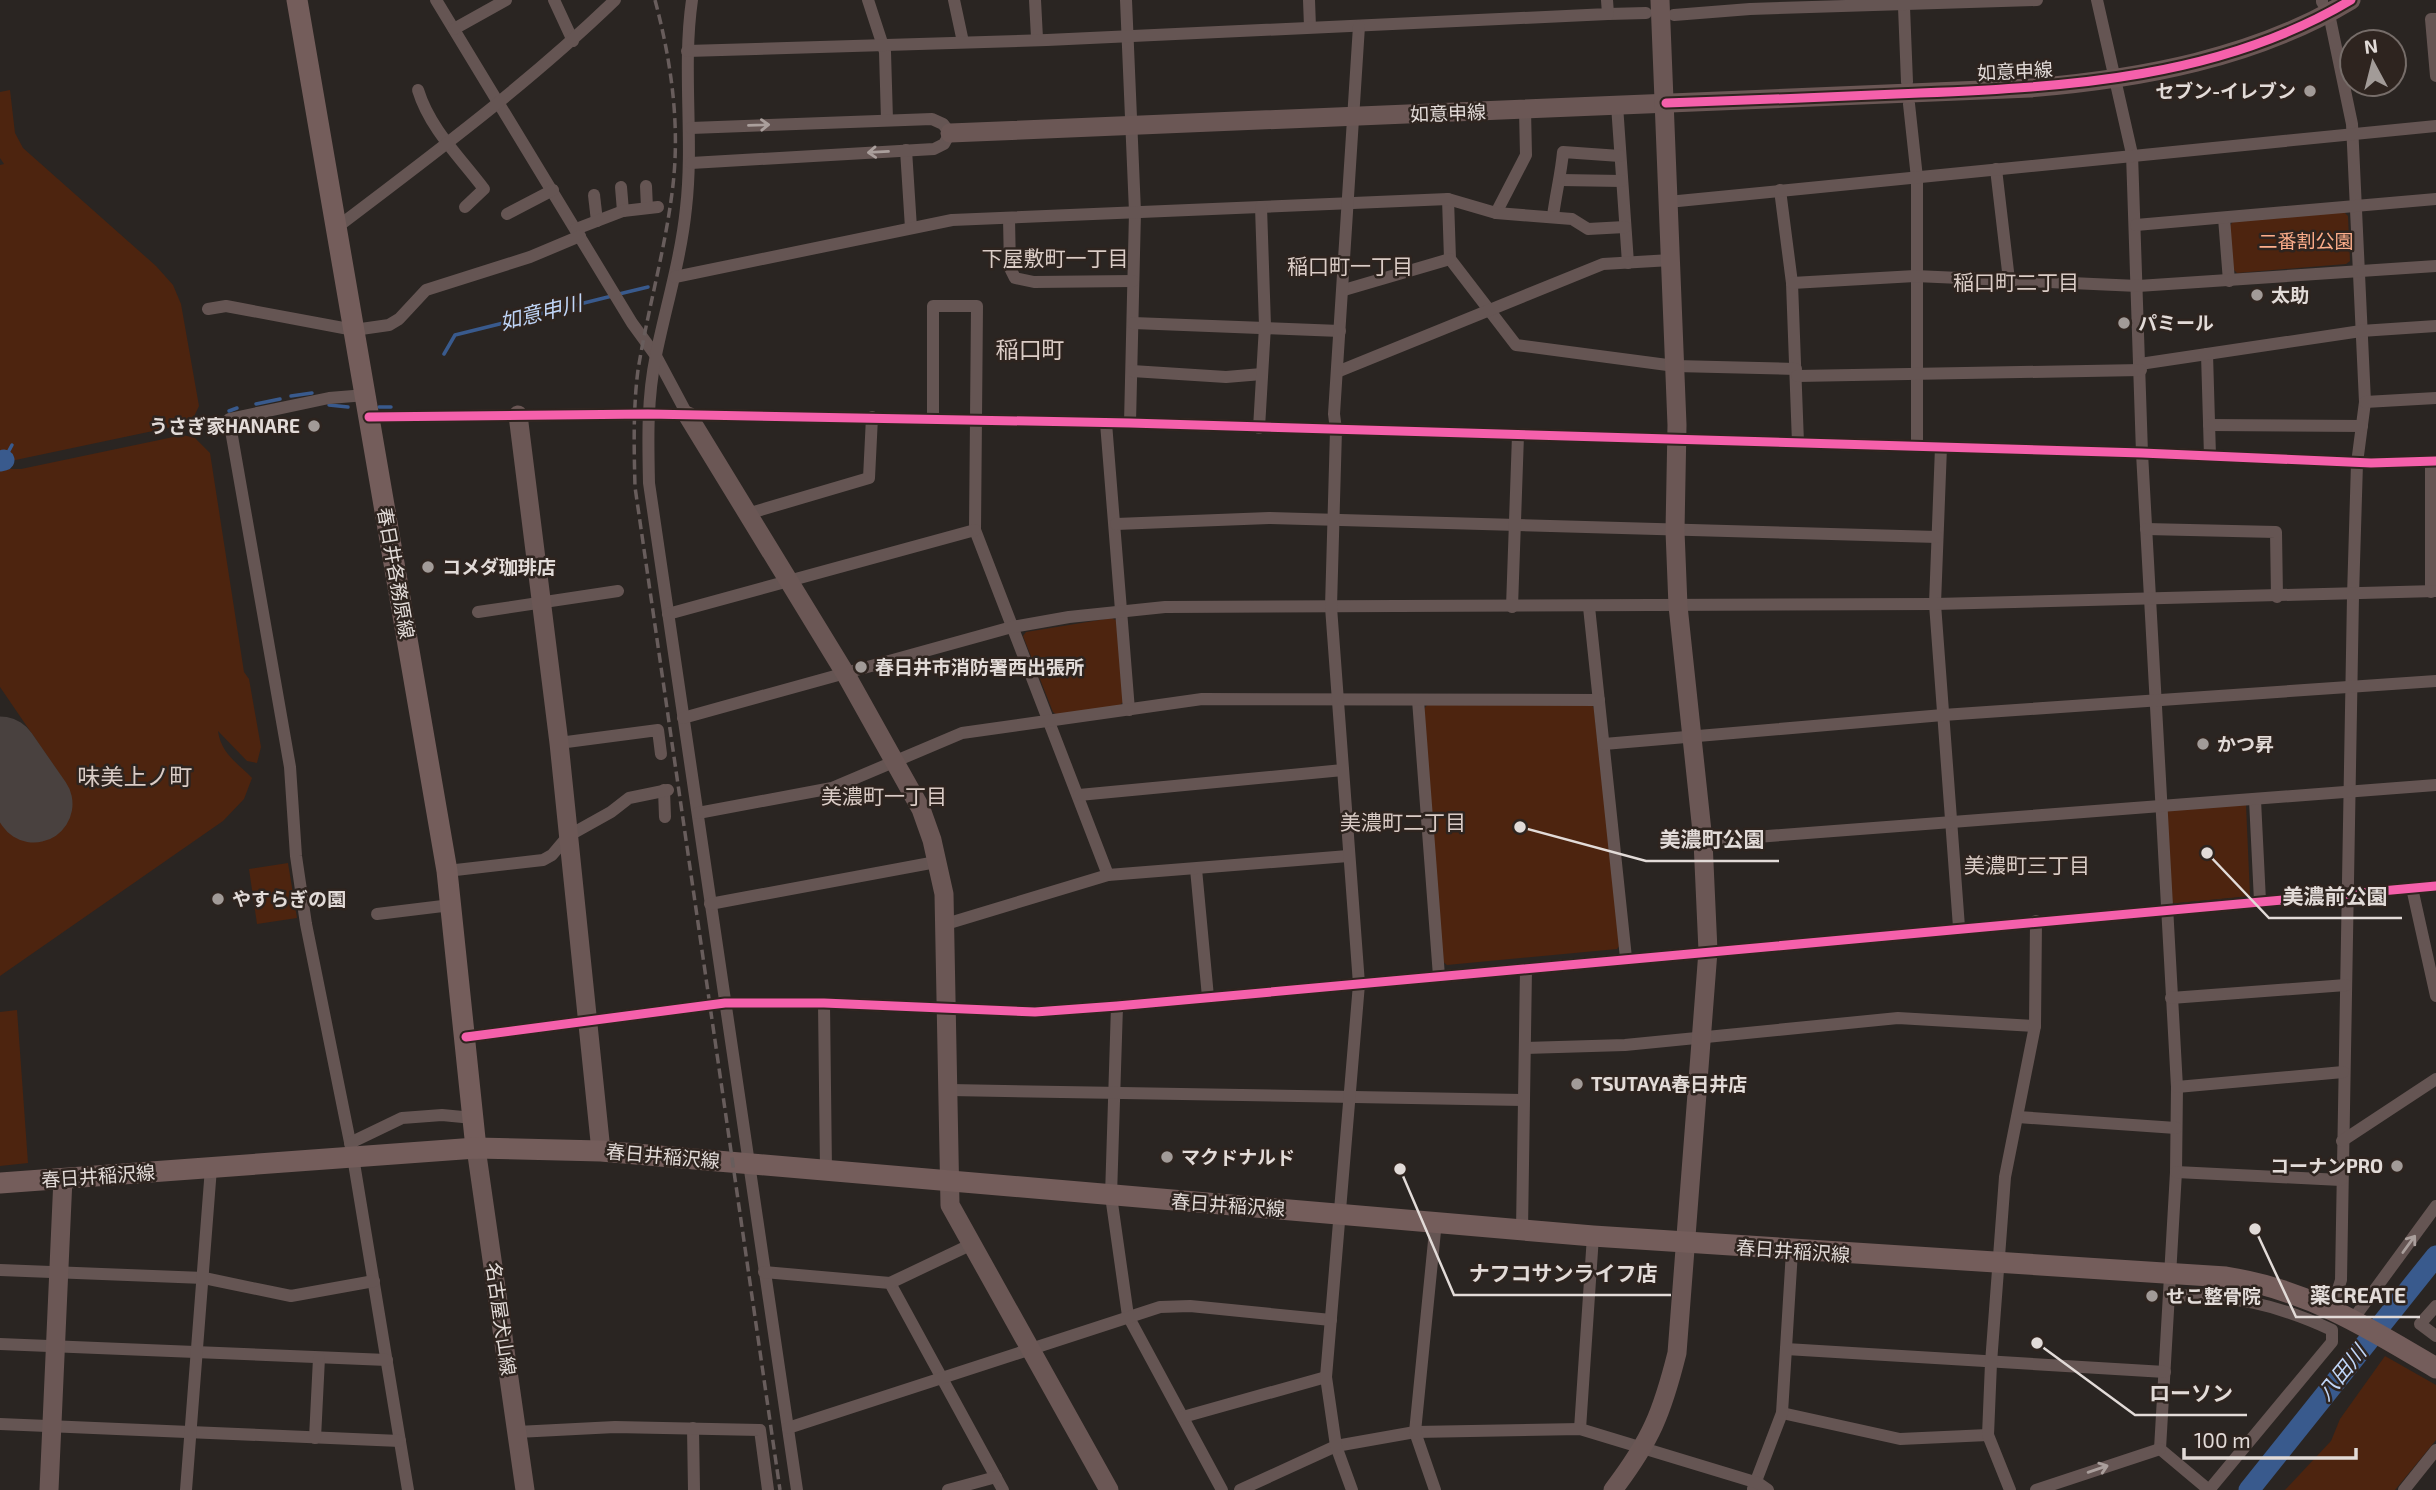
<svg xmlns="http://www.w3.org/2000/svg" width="2436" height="1490" font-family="'Exo 2','Noto Sans JP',sans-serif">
  <rect width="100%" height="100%" fill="#2a2522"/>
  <!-- green -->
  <g fill="#4d240f">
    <path d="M10,90l5,43 8,15 133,118 17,19 8,19 18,102 -8,17 -185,39 -1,7h16l162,-34 12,3 15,15 34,219 5,7 12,68 -4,16 -10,-2 -29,-30c3,23 20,32 34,47l-8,21 -21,22 -223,155v-154l4,3 63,-40 -67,-98v-522l4,-1 -4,-6v-66z"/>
    <polygon points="2344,212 2348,216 2350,261 2346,264 2237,273 2233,269 2230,226 2233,221"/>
    <polygon points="1112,618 1117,621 1123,702 1119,706 1057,715 1053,712 1023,636 1026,632"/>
    <polygon points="1427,705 1592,705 1594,709 1620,945 1617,949 1447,965 1443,962 1424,709"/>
    <polygon points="2246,805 2250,896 2168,904 2164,810"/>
    <polygon points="288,863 297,918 257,924 249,869"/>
    <polygon points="17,1010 28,1163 0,1166 0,1012"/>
    <polygon points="2385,1356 2436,1385 2436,1440 2395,1490 2285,1490 2331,1441 2340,1419"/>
  </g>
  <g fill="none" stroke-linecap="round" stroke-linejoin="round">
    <!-- stream -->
    <g stroke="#395a8d" stroke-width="3.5">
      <polyline points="619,294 648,287"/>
      <polyline points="444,354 455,335 612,296"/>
      <polyline points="291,396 312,393"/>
      <polyline points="256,404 280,399"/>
      <polyline points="329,405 348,407"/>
      <polyline points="379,407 391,407"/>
      <polyline points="229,411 237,408"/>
      <polyline points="4,460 12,445"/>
    </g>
    <!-- river -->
    <g stroke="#395a8d" stroke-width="21">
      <polyline points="0,461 4,460"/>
      <polyline points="2249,1490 2436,1256"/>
    </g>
    <!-- runway -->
    <polyline stroke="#49413f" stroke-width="77" points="0,755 34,804"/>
    <!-- street -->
    <g stroke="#655553" stroke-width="12">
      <polyline points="436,0 632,323 656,356 688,416"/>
      <polyline points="554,0 573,41"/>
      <path d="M692,0c-10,69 2,139 -6,208 -5,50 -20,98 -30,147 -9,43 -8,85 -7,128l148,1007"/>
      <polyline points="868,0 885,52 887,120"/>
      <polyline points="954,0 963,42"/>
      <polyline points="1035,0 1037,38"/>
      <polyline points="1126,0 1135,212 1130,423"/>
      <polyline points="1309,0 1310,27"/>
      <polyline points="2097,0 2132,154 2142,453 2177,1087 2176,1172 2160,1449"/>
      <polyline points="2322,0 2322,2"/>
      <polyline points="1904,7 1907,82"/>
      <polyline points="1608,14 1646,13"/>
      <polyline points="2329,14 2352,124 2365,402 2357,463 2353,596 2341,1280 2332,1308"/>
      <polyline points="1674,15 1750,9 2037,0"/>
      <polyline points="2436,19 2431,19 2436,76"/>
      <polyline points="454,29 506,0"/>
      <polyline points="687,51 1047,40 1608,14 1607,0"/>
      <path d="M418,90c12,39 42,67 66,99l-19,18"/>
      <polyline points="1909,104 1917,178 1917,446"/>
      <polyline points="1617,105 1628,263"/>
      <polyline points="906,150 911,228"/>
      <polyline points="691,163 934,149 944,144 950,133 943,124 932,119 691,128"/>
      <polyline points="1996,169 2009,280"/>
      <polyline points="1561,180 1622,181"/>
      <polyline points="646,186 647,208"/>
      <polyline points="621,187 623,211"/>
      <polyline points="1780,190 1792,283 1798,443"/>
      <polyline points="594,195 597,221"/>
      <polyline points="1448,199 1450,259 1516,345 1675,366 1796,369"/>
      <polyline points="1668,202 2436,126"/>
      <polyline points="1496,213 1526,155 1525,110"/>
      <polyline points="507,214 553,190"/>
      <path d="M1553,216c3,-23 8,-42 10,-64l57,4"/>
      <polyline points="1009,218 1010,268 1015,278 1034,282 1133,281"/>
      <polyline points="2224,218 2229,281"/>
      <polyline points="2136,225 2436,199"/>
      <path d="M336,228c96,-73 192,-144 279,-228"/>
      <polyline points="576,229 623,211 658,207"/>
      <polyline points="675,277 952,220 1448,199 1496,213 1572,219 1588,229 1625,227"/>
      <polyline points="1792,283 1915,276 2138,286 2436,266"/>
      <polyline points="1344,290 1450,259"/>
      <polyline points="208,309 226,306 354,330 389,325 399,319 426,290 530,257 580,236"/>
      <polyline points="1133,323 1340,331"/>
      <polyline points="2207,354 2210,456"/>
      <polyline points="2140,364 2361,331 2436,326"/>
      <polyline points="1132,371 1226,377 1262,374"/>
      <polyline points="1337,372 1603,264 1671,260"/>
      <polyline points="1797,376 2141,370"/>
      <polyline points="366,395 329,398 229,419 290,767 296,856 306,924 353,1157 408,1490"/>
      <polyline points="2365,402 2436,398"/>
      <polyline points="369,417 648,414 1130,423 2142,453 2371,463 2436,461"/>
      <polyline points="933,419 933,306 977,306 975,530 1108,875"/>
      <polyline points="1106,423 1129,710"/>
      <polyline points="2209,425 2362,426"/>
      <polyline points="1259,428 1265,326 1261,207"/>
      <polyline points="1941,447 1935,604 1959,927"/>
      <polyline points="747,514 869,478 872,417"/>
      <polyline points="1116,524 1269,518 1937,537"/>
      <polyline points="2146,529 2276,532 2277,597"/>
      <polyline points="2431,592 2431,461"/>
      <polyline points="1512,607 1518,435"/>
      <polyline points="1589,607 1626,958"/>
      <polyline points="478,612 618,591"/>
      <polyline points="668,614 975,530"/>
      <polyline points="1418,700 1439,976"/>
      <polyline points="683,718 1012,627 1069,617 1165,607 1935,604 2436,591"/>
      <polyline points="559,743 658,730 661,754"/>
      <polyline points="1604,744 1943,715 2436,681"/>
      <polyline points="664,790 665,817"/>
      <polyline points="1079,795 1343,770"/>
      <polyline points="2255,800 2260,901"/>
      <polyline points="698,813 832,788 962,733 1202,699 1599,700"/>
      <polyline points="1703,841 2436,785"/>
      <polyline points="1196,869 1208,997"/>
      <polyline points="447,871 543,860 552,855 568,836 611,812 629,798 668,790"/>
      <polyline points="2412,888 2436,996"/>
      <polyline points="710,904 936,862"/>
      <polyline points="377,914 451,905"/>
      <polyline points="946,924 1108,875 1348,856"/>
      <polyline points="2171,998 2346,985"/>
      <polyline points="824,1003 826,1171"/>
      <polyline points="1117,1006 1111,1196 1128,1316 1222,1490"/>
      <polyline points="466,1037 725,1003 824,1003 1035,1012 1117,1006 2436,886"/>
      <polyline points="1525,1048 1625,1045 1898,1018 2035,1026"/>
      <polyline points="2177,1087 2343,1072"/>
      <polyline points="950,1090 1523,1100"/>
      <polyline points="2018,1117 2176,1128"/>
      <polyline points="2342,1141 2436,1079"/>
      <polyline points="350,1143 402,1118 442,1115 473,1118"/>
      <polyline points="2176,1172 2341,1180"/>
      <polyline points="1522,1230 1526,969"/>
      <polyline points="0,1270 204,1278 291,1296 374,1281"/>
      <polyline points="764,1272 890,1283 1003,1490"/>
      <polyline points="890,1283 970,1245"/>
      <polyline points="2436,1306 2420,1324 2436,1336"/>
      <polyline points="2354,1318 2436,1206"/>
      <polyline points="0,1344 387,1360"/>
      <polyline points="1786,1349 2165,1372"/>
      <polyline points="1782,1413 1900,1439 1988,1435"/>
      <polyline points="1183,1417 1326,1377"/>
      <polyline points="0,1424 400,1441"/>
      <polyline points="693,1428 694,1490"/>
      <polyline points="788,1428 1160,1307 1190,1306 1331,1320"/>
      <polyline points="1580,1429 1593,1236"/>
      <polyline points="517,1432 615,1427 760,1430 768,1490"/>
      <polyline points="315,1438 319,1358"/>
      <path d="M2160,1449l49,41 123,-148v-12c-56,-26 -100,-35 -163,-35"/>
      <polyline points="1753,1489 1782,1413 1792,1251"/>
      <polyline points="186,1490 211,1168"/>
      <polyline points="948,1490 996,1477"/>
      <polyline points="1240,1490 1336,1446 1415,1432 1580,1429 1758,1483 1768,1490"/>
      <polyline points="1352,1490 1336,1446 1326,1377 1359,984 1331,607 1336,430 1334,414 1359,26"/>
      <polyline points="1435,1490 1415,1432 1436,1221"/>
      <polyline points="2010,1490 1988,1435 1991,1363 2005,1177 2035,1026 2036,921"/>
      <polyline points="2036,1490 2160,1449"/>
      <polyline points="2404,1490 2436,1450"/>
    </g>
    <!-- secondary -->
    <g stroke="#6b5755" stroke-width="19">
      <path d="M950,133l1080,-45c110,-9 225,-30 321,-88"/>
      <polyline points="518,415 559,743 601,1151"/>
      <polyline points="688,416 845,673 921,809 932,840 944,894 950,1205 1109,1490"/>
      <polyline points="476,1148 525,1490"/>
      <polyline points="49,1490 63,1178"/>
      <path d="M1613,1490c38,-50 49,-77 64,-137l31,-402 -5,-110 -25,-235 -3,-75 2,-106 -17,-425"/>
    </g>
    <!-- primary -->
    <g stroke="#745d5b" stroke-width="21">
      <polyline points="297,0 447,871 476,1148"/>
      <path d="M0,1183l476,-35 125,3 992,85 633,41c82,13 140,49 210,91"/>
    </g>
    <!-- rail -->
    <path stroke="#685d5c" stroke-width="3.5" stroke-dasharray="10 5" stroke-linecap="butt" d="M655,0c16,60 25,123 18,185 -7,62 -25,123 -35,185 -5,39 -4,78 -3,117l145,1003"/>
    <defs>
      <g id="cycleway">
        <path d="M1666,103c85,-3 169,-6 254,-10 148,-6 301,-15 431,-93"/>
        <polyline points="369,417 648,414 1130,423 2142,453 2371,463 2436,461"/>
        <polyline points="466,1037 725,1003 824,1003 1035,1012 1117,1006 2436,886"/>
      </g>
    </defs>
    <!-- cycleway casing -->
    <use href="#cycleway" stroke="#2e241f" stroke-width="13"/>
    <!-- cycleway -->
    <use href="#cycleway" stroke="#f560ab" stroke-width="9"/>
  </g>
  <!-- one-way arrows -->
  <defs><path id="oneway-shaft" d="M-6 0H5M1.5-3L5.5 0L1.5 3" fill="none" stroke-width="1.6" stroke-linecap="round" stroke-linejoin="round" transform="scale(1.75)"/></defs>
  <g stroke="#aa9f9c">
    <use href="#oneway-shaft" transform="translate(759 125) rotate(-2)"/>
    <use href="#oneway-shaft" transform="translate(878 152) rotate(177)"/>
    <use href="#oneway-shaft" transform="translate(2409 1244) rotate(-54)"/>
    <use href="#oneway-shaft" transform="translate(2098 1469) rotate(-19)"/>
  </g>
  <!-- markers -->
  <g fill="#a29b98" stroke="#2e241f" stroke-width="2.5">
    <circle cx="2310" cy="91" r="7"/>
    <circle cx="2257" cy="295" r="7"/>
    <circle cx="2124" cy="323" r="7"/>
    <circle cx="314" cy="426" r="7"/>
    <circle cx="428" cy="567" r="7"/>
    <circle cx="861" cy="667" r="7"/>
    <circle cx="2203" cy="744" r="7"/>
    <circle cx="218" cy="899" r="7"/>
    <circle cx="1577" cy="1084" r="7"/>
    <circle cx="1167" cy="1157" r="7"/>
    <circle cx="2397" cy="1166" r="7"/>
    <circle cx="2152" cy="1296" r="7"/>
  </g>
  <g text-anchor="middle" stroke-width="5" stroke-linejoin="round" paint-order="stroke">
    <!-- street labels -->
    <g font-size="19" fill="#e2dbd8" stroke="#2e241f">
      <text transform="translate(2015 71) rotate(-3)" y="7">如意申線</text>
      <text transform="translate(1448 113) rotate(-2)" y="7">如意申線</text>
      <text transform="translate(396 573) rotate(80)" y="7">春日井各務原線</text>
      <text transform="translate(663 1156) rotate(5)" y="7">春日井稲沢線</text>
      <text transform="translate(98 1176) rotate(-4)" y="7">春日井稲沢線</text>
      <text transform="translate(1228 1205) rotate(4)" y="7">春日井稲沢線</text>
      <text transform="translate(1793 1251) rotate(4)" y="7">春日井稲沢線</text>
      <text transform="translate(501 1319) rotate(82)" y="7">名古屋犬山線</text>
    </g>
    <!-- poi labels -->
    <g font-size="19" font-weight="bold" fill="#e2dbd8" stroke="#2e241f" text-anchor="start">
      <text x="2296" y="98" text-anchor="end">セブン-イレブン</text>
      <text x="2271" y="302">太助</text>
      <text x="2138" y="330">パミール</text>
      <text x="300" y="433" text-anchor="end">うさぎ家HANARE</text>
      <text x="442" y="574">コメダ珈琲店</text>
      <text x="875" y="674">春日井市消防署西出張所</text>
      <text x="2217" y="751">かつ昇</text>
      <text x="232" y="906">やすらぎの園</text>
      <text x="1591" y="1091">TSUTAYA春日井店</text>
      <text x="1181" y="1164">マクドナルド</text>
      <text x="2383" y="1173" text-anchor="end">コーナンPRO</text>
      <text x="2166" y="1303">せこ整骨院</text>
    </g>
    <!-- park labels -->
    <g font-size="19" fill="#fdae8b" stroke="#2e241f">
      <text x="2306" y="248">二番割公園</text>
    </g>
    <!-- neighbourhood labels -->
    <g font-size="21" fill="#daccc6" stroke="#2e241f">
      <text x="1055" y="266">下屋敷町一丁目</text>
      <text x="1350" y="274">稲口町一丁目</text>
      <text x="2016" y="290">稲口町二丁目</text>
      <text x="884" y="804">美濃町一丁目</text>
      <text x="1403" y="830">美濃町二丁目</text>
      <text x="2027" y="873">美濃町三丁目</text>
    </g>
    <!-- water labels -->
    <g font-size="21" font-style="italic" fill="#c0d6f8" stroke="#2e241f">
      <text transform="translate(541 313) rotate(-14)" y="7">如意申川</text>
      <text transform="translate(2342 1373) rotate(-51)" y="7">八田川</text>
    </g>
    <!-- quarter labels -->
    <g font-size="23" fill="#daccc6" stroke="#2e241f">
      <text x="1030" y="358">稲口町</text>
      <text x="135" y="785">味美上ノ町</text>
    </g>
  </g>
  <!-- callouts -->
  <path fill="none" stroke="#e2dbd8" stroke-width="2.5" d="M1520 827L1646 861H1779M2207 853L2269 918H2402M1400 1169L1454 1295H1671M2255 1229L2296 1317H2420M2037 1343L2135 1415H2247"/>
  <g fill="#e2dbd8" stroke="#2e241f" stroke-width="2.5">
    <circle cx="1520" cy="827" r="7"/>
    <circle cx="2207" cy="853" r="7"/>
    <circle cx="1400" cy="1169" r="7"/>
    <circle cx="2255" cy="1229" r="7"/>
    <circle cx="2037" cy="1343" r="7"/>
  </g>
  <g font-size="21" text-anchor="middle" font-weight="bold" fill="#e2dbd8" stroke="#2e241f" stroke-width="5" stroke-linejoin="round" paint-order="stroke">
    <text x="1712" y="847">美濃町公園</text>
    <text x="2335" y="904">美濃前公園</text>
    <text x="1563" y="1281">ナフコサンライフ店</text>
    <text x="2358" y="1303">薬CREATE</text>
    <text x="2191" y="1401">ローソン</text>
  </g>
  <!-- north arrow -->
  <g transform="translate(2373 63) rotate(353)"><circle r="33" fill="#2e241f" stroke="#766d69" stroke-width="2"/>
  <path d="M0-5L12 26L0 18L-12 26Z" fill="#a29b98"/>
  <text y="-10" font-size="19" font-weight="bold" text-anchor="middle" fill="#e2dbd8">N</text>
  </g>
  <!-- scale -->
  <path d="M2184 1448v10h172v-10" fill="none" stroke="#e2dbd8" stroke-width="3.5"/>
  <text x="2194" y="1448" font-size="21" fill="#e2dbd8" stroke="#2e241f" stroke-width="5" paint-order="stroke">100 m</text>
</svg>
